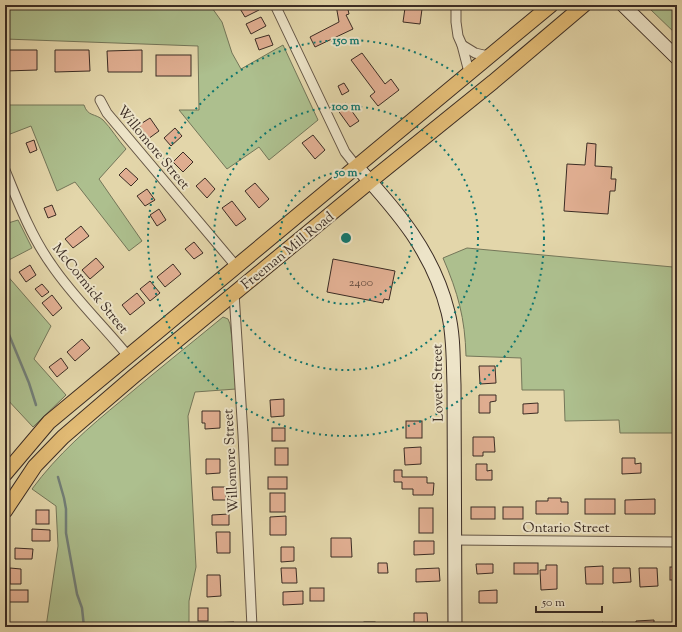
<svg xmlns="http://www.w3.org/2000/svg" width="682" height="632" font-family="'Sorts Mill Goudy',serif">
  <rect width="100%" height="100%" fill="#e3d6aa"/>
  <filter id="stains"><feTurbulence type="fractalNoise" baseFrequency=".005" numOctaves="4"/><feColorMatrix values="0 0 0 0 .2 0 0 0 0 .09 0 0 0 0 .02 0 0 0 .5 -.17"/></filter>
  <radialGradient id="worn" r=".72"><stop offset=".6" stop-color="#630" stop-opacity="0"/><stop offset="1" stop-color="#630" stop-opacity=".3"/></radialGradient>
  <!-- green -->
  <g fill="#adbf8e" stroke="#747659">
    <polygon points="5,5 210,5 222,22 232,53 241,69 283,45 318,120 269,160 259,147 227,169 179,110 199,110 198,46 5,39"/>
    <polygon points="646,5 677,5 677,35 650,9"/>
    <path d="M5,105h79c4,12 11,8 19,15 8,8 15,20 23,29l-27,30 43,62 -13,10 -54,-69 -18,9 -26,-65 -26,10z"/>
    <path d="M677,214v219h-57l-1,-13 -54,1 -1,-31h-42l-1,-32 -55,-2c-1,-38 -8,-63 -23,-98l24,-10 206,19z"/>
    <polygon points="18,220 32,248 5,262 5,224"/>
    <polygon points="5,273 51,326 34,359 66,395 33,427 5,397"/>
    <path d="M223,317l5,2 2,5 5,38 1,27 -41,3 -7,24 8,151 -7,34v26h-152h9l12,-81 -2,-40 -24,-17c25,-34 57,-62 90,-89 33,-28 67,-55 101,-83z"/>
  </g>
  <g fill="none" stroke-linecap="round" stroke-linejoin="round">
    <!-- stream -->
    <g stroke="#727f78" stroke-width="2.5">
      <polyline points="5,325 29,383 36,405"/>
      <polyline points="58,477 64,498 66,509 66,533 77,594 82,608 84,627"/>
    </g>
  </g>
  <!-- building -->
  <g fill="#e0ae91" stroke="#3b2c24">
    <polygon points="243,5 256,5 259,10 245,17 239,7"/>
    <polygon points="336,5 347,5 349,14 346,15 353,29 315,47 310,37 339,22"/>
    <polygon points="405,8 422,9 420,24 403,22"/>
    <polygon points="261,17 266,26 251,34 246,24"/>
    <polygon points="269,35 273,45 259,50 255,39"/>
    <polygon points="5,50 37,50 37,70 5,71"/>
    <polygon points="55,50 89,50 90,71 55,72"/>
    <polygon points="142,50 142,72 108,72 107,51"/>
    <polygon points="362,53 385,84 391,79 399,90 378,106 370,96 375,92 351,60"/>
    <rect x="156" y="55" width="35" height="21"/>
    <polygon points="344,83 349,91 342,95 338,86"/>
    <polygon points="346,103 359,121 350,127 337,109"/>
    <polygon points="150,118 159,131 148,139 139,125"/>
    <polygon points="175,128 182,136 171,146 164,138"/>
    <polygon points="313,135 325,150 315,159 302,143"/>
    <polygon points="34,140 37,150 30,153 26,143"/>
    <polygon points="587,143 596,144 595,166 612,167 611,179 616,179 615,191 610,191 608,214 564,211 567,164 585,165"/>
    <polygon points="183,152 193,162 183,172 173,162"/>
    <polygon points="126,168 138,179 131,186 119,175"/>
    <polygon points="205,178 215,189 207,198 196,186"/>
    <polygon points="255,183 269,199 259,208 245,191"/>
    <polygon points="147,189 155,200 145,206 137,196"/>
    <polygon points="232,201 246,219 236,226 222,208"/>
    <polygon points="52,205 56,215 48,218 44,208"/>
    <polygon points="159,209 166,220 157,226 150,215"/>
    <polygon points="81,226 89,236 73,248 65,239"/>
    <polygon points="194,242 203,253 194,259 185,249"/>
    <polygon points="96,258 104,267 90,279 82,270"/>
    <polygon points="333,259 395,271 389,300 384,299 383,303 327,292"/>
    <polygon points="173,264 181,274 165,287 157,277"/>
    <polygon points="30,265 36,275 26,282 19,272"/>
    <polygon points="150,281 160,293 150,301 140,289"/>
    <polygon points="42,284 49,292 42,297 35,289"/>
    <polygon points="137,293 145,303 130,315 122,305"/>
    <polygon points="52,295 62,308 53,316 42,303"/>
    <polygon points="82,339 90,348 75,361 67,352"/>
    <polygon points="61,358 68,368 57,377 49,367"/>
    <polygon points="479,366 495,366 496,383 480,384"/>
    <polygon points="479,395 496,395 496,401 490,402 490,413 479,413"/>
    <polygon points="284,399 284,416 271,417 270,400"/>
    <polygon points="538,403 538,413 523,414 523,404"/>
    <polygon points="202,411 220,411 220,428 205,429 205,423 202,423"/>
    <rect x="406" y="421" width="16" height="17"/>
    <rect x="272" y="428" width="13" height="13"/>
    <polygon points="473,437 494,437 495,452 483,452 483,456 473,456"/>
    <polygon points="421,447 421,464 405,465 404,448"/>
    <rect x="275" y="448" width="13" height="17"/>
    <polygon points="622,458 635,458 635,464 641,463 641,473 622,474"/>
    <polygon points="206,459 220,459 220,473 206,474"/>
    <polygon points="476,464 487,464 487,471 492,470 492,480 476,480"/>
    <polygon points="394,470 402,470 402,477 427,477 427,483 434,483 433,495 413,495 413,489 402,489 402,482 394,482"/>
    <rect x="268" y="477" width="19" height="12"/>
    <polygon points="212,487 226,487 226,500 213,500"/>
    <rect x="270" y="493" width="15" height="19"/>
    <polygon points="548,498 561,498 561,502 568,502 568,514 536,514 536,501 548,501"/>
    <rect x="585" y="499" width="30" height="15"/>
    <polygon points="655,499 655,514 625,514 625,500"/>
    <rect x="471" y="507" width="24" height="12"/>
    <rect x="503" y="507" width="20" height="12"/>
    <rect x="419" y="508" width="14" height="25"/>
    <rect x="36" y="510" width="13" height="14"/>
    <polygon points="229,514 229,525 212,525 212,515"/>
    <polygon points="286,516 286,535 270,535 270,517"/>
    <polygon points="32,529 50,530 50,541 32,541"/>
    <polygon points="216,532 230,532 230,553 217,553"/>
    <polygon points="331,538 351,538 352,557 331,557"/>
    <polygon points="414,541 434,541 434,554 414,555"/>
    <polygon points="281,547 294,547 294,561 281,562"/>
    <polygon points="15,548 33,549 32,559 15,559"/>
    <polygon points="378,563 387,563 388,573 378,573"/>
    <rect x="514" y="563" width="24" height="11"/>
    <polygon points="476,564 493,564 493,573 477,574"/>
    <polygon points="546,565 557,565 557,589 541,590 540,570 546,570"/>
    <polygon points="603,566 603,584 586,584 585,567"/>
    <rect x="670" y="567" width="7" height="13"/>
    <polygon points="10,568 21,569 21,584 10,584"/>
    <polygon points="281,568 296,568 297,583 282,583"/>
    <polygon points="439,568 440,581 416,582 416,569"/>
    <polygon points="613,568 630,568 631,582 613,583"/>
    <polygon points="639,568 657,568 658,586 640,587"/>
    <polygon points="207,575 220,575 221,596 207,597"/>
    <rect x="310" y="588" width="14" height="13"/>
    <rect x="5" y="590" width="23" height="12"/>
    <polygon points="497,590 497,603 479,603 479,591"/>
    <polygon points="303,591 303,604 283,605 283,592"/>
    <rect x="198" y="608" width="10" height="13"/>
    <polygon points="414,613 427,613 428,627 414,627"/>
    <polygon points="654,620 654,627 636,627 636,621"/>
    <polygon points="234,622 234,627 212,627 212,623"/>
    <rect x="364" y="622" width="11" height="5"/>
    <polygon points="602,622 612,627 599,627"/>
    <rect x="667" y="624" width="10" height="3"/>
    <polygon points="323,625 324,627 282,627 282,626"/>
  </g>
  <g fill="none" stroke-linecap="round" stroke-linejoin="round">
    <defs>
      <g id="street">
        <polyline points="275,5 345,152 357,167"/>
        <polyline points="456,5 456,22 458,36 462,45 469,72"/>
        <polyline points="462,45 475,53 488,56"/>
        <polyline points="100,100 107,113 236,266"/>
        <path d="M5,170c13,32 26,66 46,94 22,33 52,61 77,92"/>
        <polyline points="234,293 243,435 252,627"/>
        <polyline points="454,540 677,542"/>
      </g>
      <g id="secondary">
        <polyline points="623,5 677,58"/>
        <path d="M357,167c41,45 76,85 91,145 6,24 5,49 6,73l1,242"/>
      </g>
      <g id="primary">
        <polyline points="5,474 49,422 551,5"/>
        <polyline points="5,511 35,466 63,437 134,376 379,174 493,82 584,5"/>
      </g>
    </defs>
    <!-- street casing -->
    <use href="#street" stroke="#655646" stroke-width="11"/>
    <!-- secondary casing -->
    <use href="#secondary" stroke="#3b2c24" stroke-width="15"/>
    <!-- primary casing -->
    <use href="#primary" stroke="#3b2c24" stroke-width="16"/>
    <!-- street -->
    <use href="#street" stroke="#ede4c8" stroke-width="9"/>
    <!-- secondary -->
    <use href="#secondary" stroke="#ede4c8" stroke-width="13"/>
    <!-- primary -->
    <use href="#primary" stroke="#e2bb75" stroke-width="14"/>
  </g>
  <!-- distance rings -->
  <g fill="none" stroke="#0f766e" stroke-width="2" stroke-dasharray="2 4">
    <circle cx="346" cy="238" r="66"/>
    <circle cx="346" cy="238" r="132"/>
    <circle cx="346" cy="238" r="198"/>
  </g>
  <g text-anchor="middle" stroke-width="4" stroke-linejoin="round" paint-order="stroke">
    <!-- number labels -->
    <g font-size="12" fill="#644c3f">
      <text x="361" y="286">2400</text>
    </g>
    <!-- street labels -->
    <g font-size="14" fill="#3b2c24" stroke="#ede4c8">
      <text transform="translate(154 147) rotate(50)" y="5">Willomore Street</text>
      <text transform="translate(287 250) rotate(-39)" y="5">Freeman Mill Road</text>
      <text transform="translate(91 288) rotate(51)" y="5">McCormick Street</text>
      <text transform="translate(437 383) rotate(-91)" y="5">Lovett Street</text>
      <text transform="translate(230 461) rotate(-93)" y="5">Willomore Street</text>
      <text x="566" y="532">Ontario Street</text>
    </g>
  </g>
  <circle cx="346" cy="238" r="6" fill="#0f766e" stroke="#ede4c8" stroke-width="2"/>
  <g font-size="12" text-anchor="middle" font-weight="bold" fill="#0f766e" stroke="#ede4c8" stroke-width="4" stroke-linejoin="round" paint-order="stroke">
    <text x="346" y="44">150 m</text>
    <text x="346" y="110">100 m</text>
    <text x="346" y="176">50 m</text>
  </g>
  <!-- margin -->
  <rect width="682" height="632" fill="none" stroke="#e3d6aa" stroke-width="20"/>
  <rect x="6" y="6" width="670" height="620" fill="none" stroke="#3b2c24" stroke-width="2"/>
  <rect x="10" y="10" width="662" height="612" fill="none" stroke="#3b2c24"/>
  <!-- scale -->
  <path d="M536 606v6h66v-6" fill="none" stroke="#3b2c24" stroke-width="2"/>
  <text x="542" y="606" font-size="12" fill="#3b2c24" stroke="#ede4c8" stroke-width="3" paint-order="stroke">50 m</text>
  <rect width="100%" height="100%" filter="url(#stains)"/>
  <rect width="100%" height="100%" fill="url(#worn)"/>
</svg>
